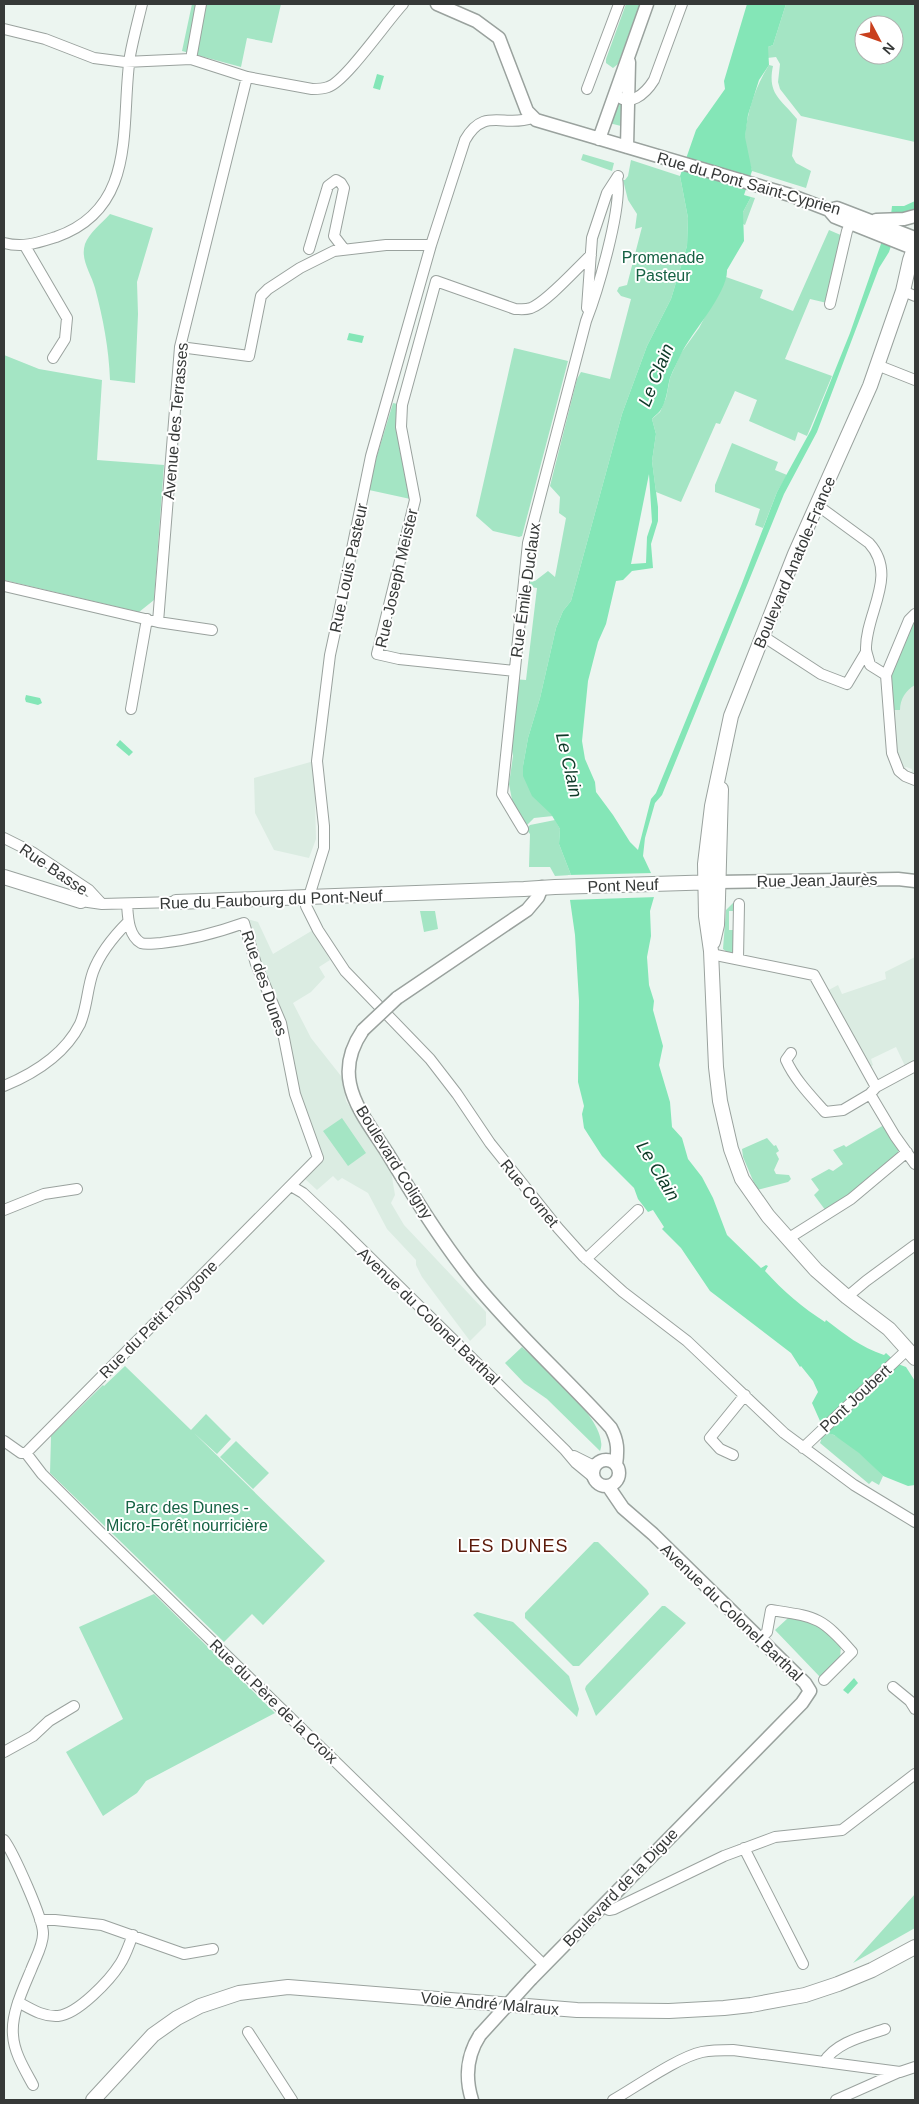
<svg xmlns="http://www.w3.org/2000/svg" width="919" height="2104" font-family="Arial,sans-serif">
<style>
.built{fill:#dbece2}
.green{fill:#a4e5c4;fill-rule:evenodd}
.water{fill:#84e6b7;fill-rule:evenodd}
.pier{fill:#ecf5f0}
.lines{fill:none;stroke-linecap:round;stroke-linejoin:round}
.minor-casing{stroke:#9aa29e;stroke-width:12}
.tertiary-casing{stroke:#9aa29e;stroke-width:15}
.secondary-casing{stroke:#9aa29e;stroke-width:16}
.minor{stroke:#fff;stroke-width:10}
.tertiary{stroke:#fff;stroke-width:12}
.secondary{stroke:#fff;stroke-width:14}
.tertiary-bridge-casing{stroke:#9aa29e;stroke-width:15;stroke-linecap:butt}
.tertiary-bridge{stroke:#fff;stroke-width:12}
.labels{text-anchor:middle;stroke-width:4;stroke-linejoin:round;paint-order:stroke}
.street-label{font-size:16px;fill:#363938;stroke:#fff}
.park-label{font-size:16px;fill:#156143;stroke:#fff}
.water-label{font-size:18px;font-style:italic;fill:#0e3a28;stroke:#fff}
.neighbourhood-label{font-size:18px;letter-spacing:1px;fill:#5c1a0a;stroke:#fff}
</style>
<rect width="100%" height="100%" fill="#ecf5f0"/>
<!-- built -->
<path class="built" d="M915 619V776L911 775 912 769 906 767 903 770 896 750 890 675Z
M314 761 316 839 309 858 274 850 255 813 254 778Z
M244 918 258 922 273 954 313 930 330 960 319 967 325 977 311 992 293 1003 311 1038 341 1076 346 1101 391 1171 395 1195 391 1203 404 1225 486 1312V1325L470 1341 422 1277 416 1265V1260L387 1229 368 1193 342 1178 338 1181 333 1176 317 1190 304 1178 324 1160 298 1096Z
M915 957V1061L905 1066 896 1047 871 1059 873 1065 869 1068 827 991 838 985 842 994 886 979 885 972Z"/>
<!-- green -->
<path class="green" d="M192 4H281L272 43 247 38 241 67 182 51Z
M626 4H640L618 64 613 68 606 63V59Z
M786 4H915V142L801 116 780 89 778 82 780 64 776 57 767 58 768 47 773 45ZM864 25H894V55H864Z
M769 65 773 66C767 94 781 99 797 119L792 156 796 163 811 171 806 188 752 171C749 160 744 147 745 136 747 112 756 85 769 65Z
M618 102 625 103 623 122 621 126 609 123Z
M583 154 614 163 612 171 581 160Z
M631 160 680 176 688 218 687 246 671 299 647 346 622 414 571 601 563 611 556 628 540 698 528 738 523 766 553 816 534 818 525 827 512 800 509 784 513 756 508 729 513 679 526 680 537 588 524 586 525 582 535 581 548 571 555 577 566 518 559 513 560 497 550 486 577 379 581 372 610 379 631 299 621 296 617 291 619 287 627 285 642 227 635 229 637 214 628 200 623 180H625L628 176Z
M751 197 755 198 745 225 743 224V212Z
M110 214 153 228 137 282 138 314 135 383 110 380C109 349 103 318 95 288 91 273 80 260 85 244 89 233 102 223 110 214Z
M829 230 843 236 827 303 810 299 785 359 832 376 807 436 798 432 795 441 749 421 757 400 735 391 720 424 716 423 681 502 656 492 652 461 656 434 652 419 660 412 666 398 670 378 681 353 699 328 726 277 763 290 760 298 793 311Z
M514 348 568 361 522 536 519 537 493 531 476 516Z
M4 355 39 369 102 380 97 460 164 465 154 600 139 612 4 580Z
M393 403 402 405 415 500 369 490 376 459Z
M732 443 778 462 775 470 787 475 777 492 763 528 755 525 760 509 715 492V485Z
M915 619V685C906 690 900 699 900 710H893L890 675 910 625Z
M555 820 560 829 559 844 571 875 555 876 550 867H529L530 834 526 829 530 825Z
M733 903H736V911H729V930H736L735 951 730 954 723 949 726 910Z
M420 911H435L438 929 424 932Z
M342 1118 366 1153 348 1166 323 1131Z
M884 1125 899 1149 898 1154 862 1185 826 1211 814 1195 819 1190 811 1179 829 1169 833 1171 843 1164 833 1150 844 1145 846 1147Z
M767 1138 774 1146 776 1145 779 1151 776 1153 779 1159 774 1170 776 1174 789 1175 791 1179 788 1182 757 1190 743 1157 742 1149Z
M522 1347C541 1365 612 1423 600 1451L547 1399 524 1383 505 1363Z
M125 1366 191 1430 206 1414 231 1439 217 1454 194 1433 325 1561 263 1625 252 1614 224 1642 50 1473 51 1436 103 1385 104 1386Z
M828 1433C849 1439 868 1461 883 1476L879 1485 872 1481 869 1484 820 1443 823 1435Z
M236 1441 269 1473 253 1489 220 1457Z
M594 1542H598L647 1590 649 1594 579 1666H573L525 1618V1613Z
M154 1594 275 1713 146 1781 137 1793 103 1816 66 1752 123 1719 79 1627Z
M662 1606H665L686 1623 596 1716 585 1689 586 1686Z
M477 1612 513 1622 569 1676 579 1709 577 1717 478 1620 473 1615Z
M793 1617 813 1620 841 1645 840 1659 821 1678 775 1630 788 1618Z
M915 1894V1928L853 1963Z"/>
<!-- water -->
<path class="water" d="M747 4H786L773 45 768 47 769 65 759 80 748 115 745 137 752 171 744 195 751 197 743 212 744 241 727 270C728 293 691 333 681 354 678 361 673 370 670 378 667 389 667 401 660 411 658 414 654 416 652 419L656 434 652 461 658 507V521L651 544 653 568 632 571 623 580 616 581 606 624 598 642 588 681 582 741 585 759 595 782 596 792 613 815 630 842 638 850 651 799 656 793 741 586 777 492 811 430 850 333 891 215 892 206H904L915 201V210L902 213 889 252 879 268 817 432 784 494 662 795 655 803 645 838 643 856 651 873 654 897 650 911 651 936 647 957 649 985 654 1001 653 1010 663 1046 659 1065 670 1102 672 1127 682 1138 688 1159 702 1177 713 1198 727 1235 761 1268 766 1265 768 1266 765 1271C783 1291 803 1308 825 1322L826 1320C846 1335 860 1347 884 1355L886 1353 898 1364 906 1367 915 1381V1485L908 1486 883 1476 859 1453 834 1435 827 1433 824 1435 821 1440 822 1428 818 1424 820 1421 812 1403 818 1392 813 1381 801 1366 800 1367 791 1353 710 1291 681 1248 662 1229 664 1227 653 1210 648 1212 638 1199 634 1188 602 1156 584 1128 582 1114 584 1106 578 1082 579 1001 575 935 570 900 571 875 559 844 560 829 551 814 532 796 523 776V766L528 738 540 698 556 628 563 611 571 601 622 414 647 346 671 299 687 246 688 218 680 176 696 130 725 89 724 81ZM649 474 652 522 647 537 646 563 631 564Z
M377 74 384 76 380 90 373 88Z
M349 333 364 336 362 343 347 340Z
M26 695 40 698 42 703 38 705 26 702 25 699Z
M120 740 133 752 129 756 116 745Z
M854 1678 858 1683 848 1694 843 1690Z"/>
<!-- pier -->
<path class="pier" d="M654 873 657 897 567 900 568 875Z"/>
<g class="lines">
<defs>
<path id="minor" d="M4 29 45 39 94 58 125 62 191 59 247 77 312 89C317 89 323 89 328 87 345 82 387 21 403 4
M191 59 201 4
M587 89 619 4
M615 93C628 110 646 93 654 80L682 4
M532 118C504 128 484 106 465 140L431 245 371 456 335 632 330 655 317 761 324 826V848L306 906 318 930 345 971 430 1059 457 1094 490 1143 558 1228 583 1256 623 1292 687 1341 784 1433 854 1485 915 1522
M4 243C23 248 37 243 56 237 139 208 120 124 130 56 133 39 138 21 142 4
M25 246 67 318 65 339 53 358
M309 249 328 186 336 180 341 183 344 188 334 236 344 249
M903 291 915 296
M830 304 847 231 853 217
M587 308 592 238 607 193 618 176
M180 347 249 356 261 296 268 289 300 268 334 251 386 245H431
M877 365 915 380
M817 505 869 543C899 576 865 613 866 650 867 655 869 660 870 665L886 675
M4 586 158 622 212 630
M915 614 909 620 886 675 892 753 899 771 905 776 915 780
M158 622 180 347 247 77
M761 635 821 674 847 684 866 652
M514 671 399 659 377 654 415 500 401 427 402 405 436 281 515 309C520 309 525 310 531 308 547 302 577 268 591 255
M131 709 147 619
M523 829 502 794 528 543 586 321C597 293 623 206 617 178
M4 838 32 852 89 890 102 904
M81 901 102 904 176 902
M711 954 814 975 876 1087
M738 959 739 904
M791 1053 786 1060C795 1080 811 1096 825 1112L843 1110 870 1094 876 1087 915 1066
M4 1086C33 1074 65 1054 80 1024 87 1008 87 989 93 972 100 953 114 936 128 922
M870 1094 895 1136 915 1164
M291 1186 303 1193 337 1225 565 1450 576 1463 593 1477
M4 1210 44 1194 77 1189
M789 1238 851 1199 907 1152
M586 1259 638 1210
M847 1297 866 1281 915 1245
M4 1441 21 1453H26
M803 1448 908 1349
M26 1453 318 1158 295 1094 281 1023 256 964 244 923C216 933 190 940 161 943 155 943 147 945 141 943 128 935 128 917 127 904
M26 1453 42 1474 99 1531 544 1965
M733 1455 720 1449 710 1438 745 1395
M574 1456 592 1465 596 1464
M760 1639 767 1632 771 1610C816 1617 821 1616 852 1652L824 1680
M893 1687 910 1701 915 1709
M4 1752 33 1736 49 1721 74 1706
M4 1840C13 1852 44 1920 43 1934 43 1946 35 1959 31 1970 23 1989 11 2014 13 2035 14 2053 25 2070 33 2085
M744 1848 803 1964
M602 1906 609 1910 614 1909 724 1856 775 1837 842 1830 915 1774
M40 1920H55L102 1925 184 1954 213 1949
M18 2002C31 2009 43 2017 58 2016 78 2014 110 1980 120 1964 126 1955 129 1944 133 1935
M248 2032 292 2100
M824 2062C836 2042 865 2036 885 2029
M613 2100C636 2087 678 2057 702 2052 712 2050 723 2050 733 2050L900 2072 915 2067
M836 2100 899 2072"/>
<path id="tertiary" d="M437 4 476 21 499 38 527 111 536 120 790 195 829 210 837 208 915 238
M599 139 647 4
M627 147 629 62
M829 210 835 217 915 249
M876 220 904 219 915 216
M718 882 898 879 915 881
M397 998 527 910 538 897 542 887
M363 1030C352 1046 346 1065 350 1084 355 1109 375 1133 388 1154 414 1197 441 1241 473 1281 515 1333 566 1378 611 1428 618 1441 618 1450 616 1465
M593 1473a13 13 0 1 1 26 0a13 13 0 1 1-26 0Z
M531 1979 802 1703 810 1691 805 1683 653 1534 623 1508 608 1486
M472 2100C465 2078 467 2055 480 2035"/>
<path id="secondary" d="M915 246 910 260 903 291 870 386 795 554 731 716 712 806 705 864 706 916 711 951 716 1067 720 1101 731 1149 742 1179 768 1216 816 1270 847 1297 889 1329 915 1358
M4 877 81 901
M176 902 524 889 555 887 718 882
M713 942 717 925 718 899 721 789
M93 2100 153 2035 177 2018 200 2006 239 1993 288 1987 577 2010 669 2011 724 2008 751 2005 805 1995 838 1984 872 1970 915 1947"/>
</defs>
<!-- minor casing -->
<use href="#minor" class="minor-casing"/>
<!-- tertiary casing -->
<use href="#tertiary" class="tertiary-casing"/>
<!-- secondary casing -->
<use href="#secondary" class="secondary-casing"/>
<!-- minor -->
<use href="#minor" class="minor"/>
<!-- tertiary -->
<use href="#tertiary" class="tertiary"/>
<!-- secondary -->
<use href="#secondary" class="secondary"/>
<defs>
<path id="tertiary-bridge" d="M363 1030 397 998
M480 2035 531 1979"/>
</defs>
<!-- tertiary-bridge casing -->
<use href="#tertiary-bridge" class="tertiary-bridge-casing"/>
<!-- tertiary-bridge -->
<use href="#tertiary-bridge" class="tertiary-bridge"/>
</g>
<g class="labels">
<!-- street labels -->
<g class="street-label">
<text transform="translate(749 183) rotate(16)" y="6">Rue du Pont Saint-Cyprien</text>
<text transform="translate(175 421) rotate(-85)" y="6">Avenue des Terrasses</text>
<text transform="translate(794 562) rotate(-67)" y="6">Boulevard Anatole-France</text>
<text transform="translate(348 568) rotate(-78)" y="6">Rue Louis Pasteur</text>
<text transform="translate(396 578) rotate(-77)" y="6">Rue Joseph Meister</text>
<text transform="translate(525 590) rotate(-82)" y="6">Rue Émile Duclaux</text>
<text transform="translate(54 869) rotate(34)" y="6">Rue Basse</text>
<text transform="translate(817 880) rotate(-1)" y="6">Rue Jean Jaurès</text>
<text transform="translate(623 885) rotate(-2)" y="6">Pont Neuf</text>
<text transform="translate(271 899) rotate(-2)" y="6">Rue du Faubourg du Pont-Neuf</text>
<text transform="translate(265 983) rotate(71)" y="6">Rue des Dunes</text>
<text transform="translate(395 1162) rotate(58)" y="6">Boulevard Coligny</text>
<text transform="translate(530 1193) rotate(51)" y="6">Rue Cornet</text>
<text transform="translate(429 1316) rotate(44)" y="6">Avenue du Colonel Barthal</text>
<text transform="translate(158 1319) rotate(-45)" y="6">Rue du Petit Polygone</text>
<text transform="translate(855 1398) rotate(-43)" y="6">Pont Joubert</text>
<text transform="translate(732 1612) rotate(44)" y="6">Avenue du Colonel Barthal</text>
<text transform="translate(274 1701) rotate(44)" y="6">Rue du Père de la Croix</text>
<text transform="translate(620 1887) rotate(-46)" y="6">Boulevard de la Digue</text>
<text transform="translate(490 2003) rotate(5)" y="6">Voie André Malraux</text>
</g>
<!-- park labels -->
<g class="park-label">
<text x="663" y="263">Promenade<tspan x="663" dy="18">Pasteur</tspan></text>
<text x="187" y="1513">Parc des Dunes -<tspan x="187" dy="18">Micro-Forêt nourricière</tspan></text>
</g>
<!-- water labels -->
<g class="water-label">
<text transform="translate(656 375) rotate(-68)" y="6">Le Clain</text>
<text transform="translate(569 765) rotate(77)" y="6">Le Clain</text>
<text transform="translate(658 1171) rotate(59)" y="6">Le Clain</text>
</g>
<!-- neighbourhood labels -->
<g class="neighbourhood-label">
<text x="513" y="1552">LES DUNES</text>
</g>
</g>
<!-- border -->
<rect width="919" height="2104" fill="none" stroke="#363938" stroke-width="10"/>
<!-- north arrow -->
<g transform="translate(879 40) rotate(131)"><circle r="24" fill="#ffffff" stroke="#afb0af"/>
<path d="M0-4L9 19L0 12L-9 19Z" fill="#c9401e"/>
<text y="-8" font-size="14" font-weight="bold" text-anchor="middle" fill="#363938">N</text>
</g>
</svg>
